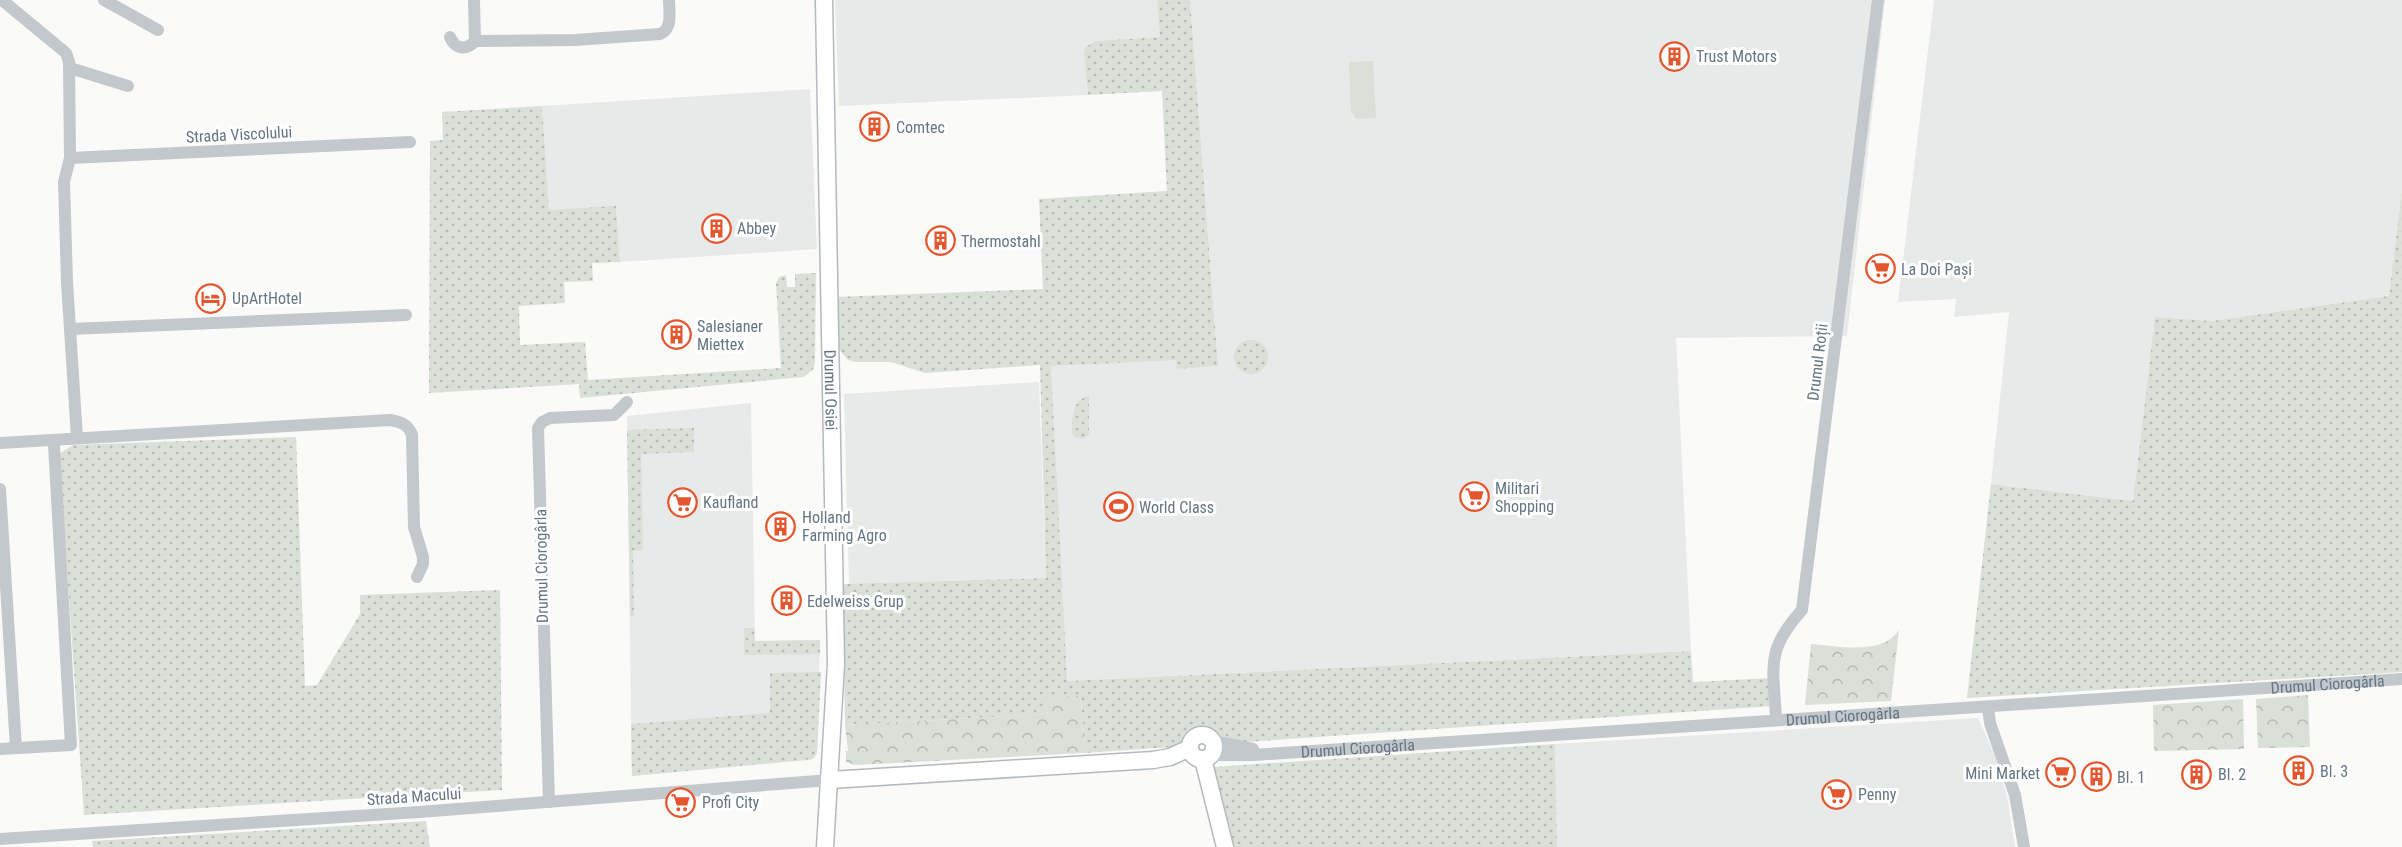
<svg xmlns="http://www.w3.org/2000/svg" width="2402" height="847" font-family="'Roboto Condensed',sans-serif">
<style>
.built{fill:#e8e9e9}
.grass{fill:url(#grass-dots)}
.park{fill:url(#park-crowns)}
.garden{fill:#dadfd7}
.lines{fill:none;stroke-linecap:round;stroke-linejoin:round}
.secondary-casing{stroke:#b3babf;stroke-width:19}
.street{stroke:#c3c8cc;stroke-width:12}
.secondary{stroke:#fff;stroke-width:16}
.labels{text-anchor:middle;stroke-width:6;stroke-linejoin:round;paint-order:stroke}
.poi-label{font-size:16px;fill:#657683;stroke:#fff;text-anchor:start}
.street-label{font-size:16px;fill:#657683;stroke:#fff}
</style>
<defs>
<pattern id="grass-dots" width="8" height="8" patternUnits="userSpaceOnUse" patternTransform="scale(1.5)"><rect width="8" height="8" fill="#dadfd7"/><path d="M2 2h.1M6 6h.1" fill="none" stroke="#b4b9b4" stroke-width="1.8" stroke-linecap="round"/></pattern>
<pattern id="park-crowns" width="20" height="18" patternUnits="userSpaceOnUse" patternTransform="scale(1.5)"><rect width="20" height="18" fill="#dadfd7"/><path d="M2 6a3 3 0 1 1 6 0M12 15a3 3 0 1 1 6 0" fill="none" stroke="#b4b9b4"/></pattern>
</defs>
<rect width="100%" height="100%" fill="#fafaf8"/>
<!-- built -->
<path class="built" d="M835 0H1157L1160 37 1095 41 1090 44 1084 53 1088 95 839 106Z
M1190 0H1885L1847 336 1676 338 1691 651 1066 681 1051 366 1177 359V369L1218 366Z
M1934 0H2402V190L2389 296 2212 321 2155 317 2133 501 1991 484 2009 312 1954 317 1956 299 1898 302Z
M810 89 817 249 620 262 616 207 549 211 542 106Z
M1039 382 1046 578 849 584 844 394Z
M751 403 755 641 820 640 817 753 810 760 632 776 627 416Z
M1978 718 1997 760 2008 801 2015 847H1557L1555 744Z"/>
<!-- grass -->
<path class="grass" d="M1157 0H1190L1218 366 1177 369 1176 360 1051 366 1067 681 1691 651 1693 682 1772 678 1773 706 1084 753 1081 697 1046 714 845 725 843 584 1046 578 1040 365 925 373 891 362H856L848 360 838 348 835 297 1043 289 1039 199 1167 191 1162 91 1088 95 1084 53 1086 47 1095 41 1160 37Z
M542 106 549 210 616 206 620 262 592 263 593 281 564 282 565 303 519 306 520 345 585 342 588 380 781 368 776 283 779 277 786 275 787 287H795V274L816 273 815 362 813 370 803 377 580 398 579 384 429 393 430 141 443 140 442 112Z
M2402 190V672L1967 698 1991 484 2133 501 2155 317 2212 321 2389 296Z
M1234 357a17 17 0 1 1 34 0a17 17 0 1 1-34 0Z
M1089 396V435L1084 438H1076L1072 433C1072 419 1072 399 1089 396Z
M694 428V452L641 454 643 550 633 551 634 616H630L627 430Z
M296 437 305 686 317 685 360 614V595L500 590 502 790 84 815 59 454 73 445Z
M744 628H754L755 641 820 640V654L744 655Z
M821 672 817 753 813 759 632 776 631 724 770 713V673Z
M1555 744 1557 847H1233L1213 767Z
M426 821 430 847H93L92 841Z"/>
<!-- park -->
<path class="park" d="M1899 630 1891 701 1805 705 1811 644C1837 646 1882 656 1899 630Z
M2308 695 2310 747 2258 748 2256 699Z
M1081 696 1084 753 855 765 846 762V751H848L845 725 1045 714V698Z
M2243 699 2244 749 2154 751 2153 705Z"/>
<!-- garden -->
<path class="garden" d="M1373 61 1376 118 1356 119 1351 111 1349 62Z"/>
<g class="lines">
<defs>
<g id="secondary">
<path id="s2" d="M824 0 836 664 825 847"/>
<circle cx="1202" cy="747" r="12"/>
<path d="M1203 759 1225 847"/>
<path d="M830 780 1153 760 1170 757 1190 748"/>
</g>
</defs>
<!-- secondary casing -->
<use href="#secondary" class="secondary-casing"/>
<!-- street -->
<g class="street">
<path d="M2 0 66 53 69 62 70 158 64 182 67 282 77 438"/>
<path d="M104 0 158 30"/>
<path d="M450 37C455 49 466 51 475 41L474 0"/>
<path d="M475 41 575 40 660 34C673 29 669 12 669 0"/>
<path d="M70 68 128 86"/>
<path d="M70 158 410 142"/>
<path d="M70 329 406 315"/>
<path d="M0 443 390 420C401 422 408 424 412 435L414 527 423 557V564L417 577"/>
<path d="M0 489 16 748"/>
<path d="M1988 707 1990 723 2015 795 2024 847"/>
<path d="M1776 720C1774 668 1764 652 1802 610L1878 0"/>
<path d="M1213 741 1253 749"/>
<path d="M0 749 71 745 54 445"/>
<path id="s1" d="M1211 755H1253L2402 679"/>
<path d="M549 802 538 428 542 422 550 418 614 415 627 402"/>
<path d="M0 839 419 812 830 780"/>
</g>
<!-- secondary -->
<use href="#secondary" class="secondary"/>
</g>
<!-- icons -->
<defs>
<symbol id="building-ring" viewBox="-11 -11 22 22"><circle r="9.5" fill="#fff" stroke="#e4572e" stroke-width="1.5"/><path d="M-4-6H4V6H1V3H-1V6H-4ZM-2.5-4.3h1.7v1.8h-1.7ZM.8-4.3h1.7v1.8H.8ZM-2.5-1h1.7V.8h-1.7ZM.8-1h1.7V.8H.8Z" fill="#e4572e"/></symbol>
<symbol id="supermarket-ring" viewBox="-11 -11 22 22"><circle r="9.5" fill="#fff" stroke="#e4572e" stroke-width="1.5"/><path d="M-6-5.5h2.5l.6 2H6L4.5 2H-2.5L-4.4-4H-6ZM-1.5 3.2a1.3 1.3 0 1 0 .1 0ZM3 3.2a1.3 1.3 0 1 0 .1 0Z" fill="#e4572e"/></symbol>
<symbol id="hotel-ring" viewBox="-11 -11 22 22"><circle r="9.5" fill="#fff" stroke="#e4572e" stroke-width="1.5"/><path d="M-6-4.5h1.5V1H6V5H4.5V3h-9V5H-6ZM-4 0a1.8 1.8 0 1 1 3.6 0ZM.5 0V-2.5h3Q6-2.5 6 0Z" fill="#e4572e"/></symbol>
<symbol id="stadium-ring" viewBox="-11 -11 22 22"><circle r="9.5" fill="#fff" stroke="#e4572e" stroke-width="1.5"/><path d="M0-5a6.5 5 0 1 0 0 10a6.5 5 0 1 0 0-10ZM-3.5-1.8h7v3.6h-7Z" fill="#e4572e"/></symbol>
</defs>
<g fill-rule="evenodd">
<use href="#building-ring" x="1658" y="40" width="33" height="33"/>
<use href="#building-ring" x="858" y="110" width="33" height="33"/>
<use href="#building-ring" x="700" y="212" width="33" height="33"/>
<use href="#building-ring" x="924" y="224" width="33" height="33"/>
<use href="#supermarket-ring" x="1864" y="252" width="33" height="33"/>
<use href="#hotel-ring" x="194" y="282" width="33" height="33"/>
<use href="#building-ring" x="660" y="318" width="33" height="33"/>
<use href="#supermarket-ring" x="1458" y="480" width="33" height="33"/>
<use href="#supermarket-ring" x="666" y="486" width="33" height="33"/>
<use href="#stadium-ring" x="1102" y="490" width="33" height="33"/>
<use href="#building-ring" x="764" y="510" width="33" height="33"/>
<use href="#building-ring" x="770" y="584" width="33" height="33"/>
<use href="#building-ring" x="2282" y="754" width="33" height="33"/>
<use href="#supermarket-ring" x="2044" y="756" width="33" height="33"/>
<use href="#building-ring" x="2180" y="758" width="33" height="33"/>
<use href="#building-ring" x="2080" y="760" width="33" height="33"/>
<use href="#supermarket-ring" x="1820" y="778" width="33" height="33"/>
<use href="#supermarket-ring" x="664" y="786" width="33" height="33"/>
</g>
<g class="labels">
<!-- poi labels -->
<g class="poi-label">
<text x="1696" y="62">Trust Motors</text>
<text x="896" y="133">Comtec</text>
<text x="737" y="234">Abbey</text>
<text x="961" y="247">Thermostahl</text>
<text x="1901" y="275">La Doi Pași</text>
<text x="232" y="304">UpArtHotel</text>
<text x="697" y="332">Salesianer<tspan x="697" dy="18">Miettex</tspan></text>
<text x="1495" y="494">Militari<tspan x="1495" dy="18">Shopping</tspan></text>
<text x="703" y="508">Kaufland</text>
<text x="1139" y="513">World Class</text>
<text x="802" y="523">Holland<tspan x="802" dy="18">Farming Agro</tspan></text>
<text x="807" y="607">Edelweiss Grup</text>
<text x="2320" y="777">Bl. 3</text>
<text x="2040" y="779" text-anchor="end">Mini Market</text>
<text x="2218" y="780">Bl. 2</text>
<text x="2117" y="783">Bl. 1</text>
<text x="1858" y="800">Penny</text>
<text x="702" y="808">Profi City</text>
</g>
<!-- street labels -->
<g class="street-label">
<text transform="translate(239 134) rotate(-3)" y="6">Strada Viscolului</text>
<text transform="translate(1817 362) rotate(-83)" y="6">Drumul Roții</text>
<text dy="6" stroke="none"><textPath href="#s2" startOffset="390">Drumul Osiei</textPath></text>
<text transform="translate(541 566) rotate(-91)" y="6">Drumul Ciorogârla</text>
<text dy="6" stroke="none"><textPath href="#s1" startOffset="1119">Drumul Ciorogârla</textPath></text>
<text dy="6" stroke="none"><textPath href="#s1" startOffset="633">Drumul Ciorogârla</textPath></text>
<text dy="6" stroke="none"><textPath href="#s1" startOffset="147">Drumul Ciorogârla</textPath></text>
<text transform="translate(414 796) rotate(-4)" y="6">Strada Macului</text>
</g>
</g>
</svg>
